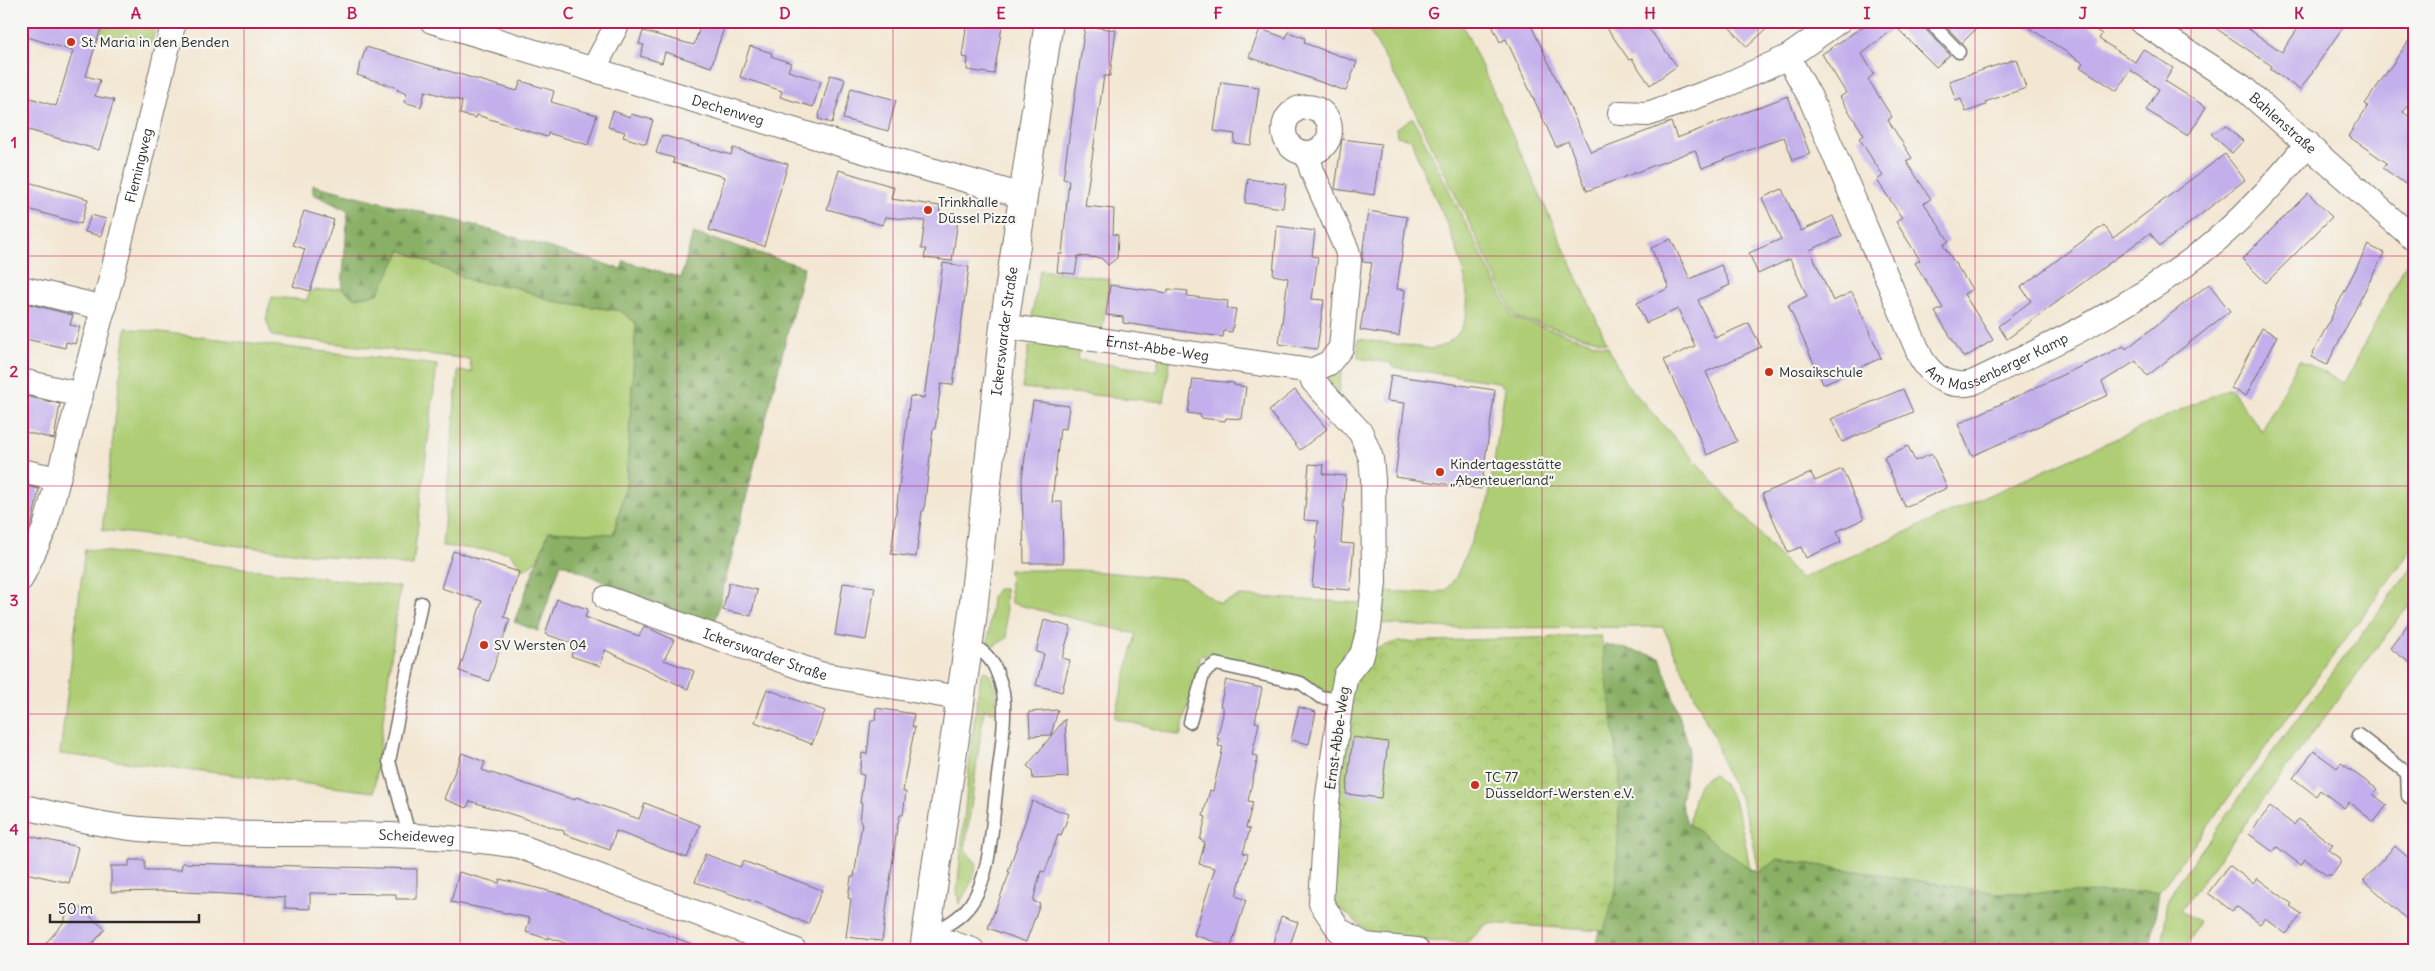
<svg xmlns="http://www.w3.org/2000/svg" width="2435" height="971" font-family="Delius,sans-serif">
<style>
.grass{fill:#aecd74;stroke:#6c7c50}
.forest{fill:url(#forest-firs);stroke:#5a6e48}
.park{fill:url(#park-crowns);stroke:#6c7c50}
.building{fill:#c2afeb}
.lines{fill:none;stroke-linecap:round;stroke-linejoin:round}
.lane-casing{stroke:#716d66;stroke-width:15}
.street-casing{stroke:#716d66;stroke-width:26}
.secondary-casing{stroke:#716d66;stroke-width:30}
.lane{stroke:#fff;stroke-width:12}
.street{stroke:#fff;stroke-width:24}
.secondary{stroke:#fff;stroke-width:28}
.grid{fill:none;stroke:#c2185b;stroke-width:1;stroke-opacity:0.55}
.poi-dot{fill:#c8321e;stroke:#f6f6f2;stroke-width:2}
.labels{text-anchor:middle;stroke-width:4.5;stroke-linejoin:round;paint-order:stroke}
.poi-label{font-size:14px;fill:#2b2b2b;stroke:#f6f6f2;text-anchor:start}
.street-label{font-size:14px;fill:#2b2b2b;stroke:#f6f6f2}
.neatline{fill:none;stroke:#c2185b;stroke-width:2}
.grid-label{font-size:16px;text-anchor:middle;font-weight:bold;fill:#c2185b}
</style>
<defs>
<pattern id="forest-firs" width="22" height="20" patternUnits="userSpaceOnUse" patternTransform="scale(1.25)"><rect width="22" height="20" fill="#8ab066"/><path d="M5 1l3.5 6h-7zM16 11l3.5 6h-7z" fill="#718f54"/></pattern>
<pattern id="park-crowns" width="20" height="18" patternUnits="userSpaceOnUse" patternTransform="scale(1.25)"><rect width="20" height="18" fill="#aecd74"/><path d="M2 6a3 3 0 1 1 6 0M12 15a3 3 0 1 1 6 0" fill="none" stroke="#96b065"/></pattern>
</defs>
<rect width="100%" height="100%" fill="#f6f6f2"/>
<filter id="ink" filterUnits="userSpaceOnUse"><feTurbulence type="fractalNoise" baseFrequency=".02" numOctaves="2"/><feDisplacementMap in="SourceGraphic" scale="10" xChannelSelector="R" yChannelSelector="G"/><feConvolveMatrix kernelMatrix="1 2 1 2 8 2 1 2 1" color-interpolation-filters="sRGB"/></filter>
<filter id="wash" filterUnits="userSpaceOnUse"><feTurbulence type="fractalNoise" baseFrequency=".0096" numOctaves="4" result="noise"/><feDisplacementMap in="SourceGraphic" scale="20" xChannelSelector="R" yChannelSelector="G"/><feGaussianBlur stdDeviation="1.12" result="paint"/><feColorMatrix in="noise" values="0 0 0 0 0 0 0 0 0 0 0 0 0 0 0 0 0 1.4 0 .05"/><feComposite in="paint" operator="in"/></filter>
<g filter="url(#wash)">
<rect width="100%" height="100%" fill="#f3e7d3"/>
<!-- grass -->
<path class="grass" d="M1364 21H1461L1607 343 1515 317 1417 116Z
M1413 118 1513 318 1608 347 1625 382 1800 579 2230 388 2262 431 2299 360 2344 383 2407 262 2414 268V546L2159 892 1997 893 1778 859 1759 873 1753 840 1740 797 1725 771 1716 742 1663 627 1454 628 1384 624 1378 620 1379 591 1433 593 1446 590 1456 577 1488 502 1505 388 1498 382 1392 367 1391 363 1358 358V339L1433 349C1505 330 1444 218 1426 178 1420 165 1416 152 1411 139L1397 136 1396 128Z
M401 250 474 282 515 287 552 301 621 311 636 323 626 487 613 534 549 531 538 559 524 570 509 552 442 546 458 371 472 372 469 359 272 336 266 319 272 297 307 300 310 291 342 288 354 298 378 293Z
M1040 270 1110 279 1102 332 1035 321 1032 315Z
M126 328 437 365 413 566 102 530Z
M1054 341 1079 344 1078 360 1157 371 1159 355H1171L1164 402 1022 388 1029 347C1038 344 1046 345 1054 341Z
M1341 365 1342 367 1339 393 1323 376Z
M85 549 400 587 374 792 60 754Z
M2414 565V598L2180 911 2199 921 2185 950H2162L2167 905 2174 888 2265 762Z
M1009 570H1079L1184 579 1220 604 1239 596 1360 603 1358 638 1343 652 1335 695 1319 692 1296 679 1201 655 1180 736 1115 718 1136 634 1011 603Z
M997 589H1005L1007 638 992 647 988 644 992 597Z
M984 671 988 672 995 687 997 709 993 712 984 710 965 850 977 864 972 881 959 904 957 891C965 818 969 746 981 674Z
M1713 775C1740 793 1744 839 1750 869L1689 825C1693 807 1693 780 1713 775Z"/>
<!-- forest -->
<path class="forest" d="M313 185 470 224 621 269 624 261 681 278 693 233 804 267 713 630 561 563 538 631 514 622 549 531 614 534 626 487 636 323 621 311 552 301 515 287 474 282 401 250 378 294 354 298 342 288 348 211 313 194Z
M1605 644 1660 657 1689 746 1681 804 1687 823 1750 869 1759 872 1778 859 1997 893 2159 892 2150 950H1595L1600 925 1598 663Z"/>
<!-- park -->
<path class="park" d="M104 21H157L151 47 100 35Z
M1601 636 1620 778 1616 890 1604 931 1488 923 1467 943 1377 938 1323 895 1349 676 1365 653 1395 642Z"/>
<g id="blocks">
<!-- building -->
<path class="building" d="M21 21H103L86 76 100 80 95 96 114 100 99 150 21 128V95L56 106 73 51 21 35Z
M702 21 724 28 711 67 665 52 662 63 640 56 644 45 639 44 643 31 694 45Z
M967 21H1003L994 74 967 70 968 58 962 57Z
M1490 21H1529L1591 152 1671 122 1677 138 1788 96 1810 154 1793 160 1784 137 1702 168 1695 150 1587 191 1568 141 1556 147 1506 39 1500 42Z
M1602 21H1643L1677 66 1650 85 1632 59 1629 60Z
M1724 21H1775L1747 47Z
M1871 21H1921L1923 27 1950 55 1936 67 1896 27 1862 54 1874 74 1868 79 1892 117 1888 120 1912 158 1906 161 1931 199 1924 203 1949 241 1943 245 1972 289 1964 294 1993 340 1964 358 1935 312 1943 308 1915 263 1920 260 1896 222 1902 218 1877 180 1883 176 1859 138 1864 135 1840 97 1846 93 1822 54Z
M1941 21H1984L1962 43Z
M2019 21H2082L2102 34 2099 39 2135 62 2143 49 2173 68 2165 81 2206 107 2188 136 2146 110 2159 89 2130 70 2117 91 2080 67 2083 63Z
M2205 21H2237L2282 52 2303 21H2347L2300 90 2270 69 2272 66Z
M1085 26 1116 30 1110 76H1104L1085 206 1114 209 1113 234 1118 235 1117 258 1108 265 1101 258 1078 256 1075 274 1057 272 1059 254H1062L1069 180 1063 179Z
M1260 29 1286 38 1288 32 1305 38 1304 43 1357 62 1346 91 1249 57Z
M2414 33V96L2403 112 2414 120V190L2383 168 2387 163 2348 136 2368 106 2365 104Z
M750 46 772 53 771 56 791 63 788 71 821 81 813 107 780 97 782 91 740 77Z
M366 47 517 91 521 81 554 91 551 102 597 115 588 145 548 133 547 137 477 115 476 118 460 114 462 101 425 91 421 107 404 102 407 93 397 90 398 88 357 75Z
M2016 59 2026 88 1985 102 1986 105 1966 112 1961 99 1956 101 1949 81Z
M830 75 845 79 832 123 818 119Z
M1221 82 1259 87 1251 145 1234 143 1235 134 1214 131Z
M851 88 896 100 888 131 843 119Z
M613 111 630 117 631 114 653 120 646 144 623 137 625 132 608 127Z
M2226 126 2243 141 2232 153 2211 134Z
M662 135 731 155 733 148 788 164 764 246 709 230 725 177 673 163 674 158 656 153Z
M1342 139 1381 144 1374 195 1335 189Z
M2225 154 2245 180 2160 246 2150 233 2007 339 1998 326 2031 301 2021 287 2104 225 2113 238Z
M839 170 894 187 891 199 940 206 939 218 958 220 952 261 924 258 926 249H921L925 221 885 217 882 225 827 209Z
M1248 179 1286 184 1283 208 1245 203Z
M21 180 88 199 81 224 21 207Z
M1782 189 1801 231 1833 216 1842 236 1810 250 1833 301 1852 292 1881 358 1823 384 1788 305 1807 296 1790 259 1758 274 1749 253 1781 239 1762 198Z
M2308 193 2332 217 2266 283 2242 259Z
M304 211 334 220 310 291 293 286 305 249 293 245Z
M1368 211 1407 217 1397 289 1405 290 1399 336 1360 330 1372 263 1363 262 1362 256Z
M91 215 106 219 101 236 85 232Z
M1277 226 1315 231 1312 256 1318 257 1312 299 1324 300 1317 349 1279 344 1288 278 1273 275Z
M1671 239 1690 279 1721 265 1730 285 1698 300 1715 338 1749 323 1761 347 1706 372 1737 441 1707 455 1664 360 1695 346 1678 309 1646 323 1637 303 1669 288 1651 248Z
M2368 245 2384 253 2327 365 2311 357Z
M943 263 969 267 953 385 941 384 935 429H933L924 511H922L916 557 891 554 910 396 924 398Z
M2209 284 2230 311 2147 376 2136 361 2102 382 2108 395 1972 456 1958 424 2124 346 2126 349Z
M1110 285 1168 293V289L1188 291 1187 296 1228 301 1227 308 1236 309 1232 332 1224 331 1223 337 1123 323V317L1106 315Z
M21 302 73 315 70 325 80 327 75 344 66 342 65 348 21 338Z
M2262 328 2277 336 2246 396 2231 388Z
M1391 375 1495 390 1481 489 1395 477 1405 403 1387 401Z
M1193 379 1234 383V385L1246 387 1242 419 1226 418 1225 421 1201 418V415L1188 413Z
M1903 389 1913 412 1842 442 1831 419Z
M1295 390 1327 429 1300 450 1269 411Z
M21 395 60 404 54 439 21 431Z
M1033 401 1069 406 1066 429 1060 428 1052 502H1062L1063 563H1024L1022 478Z
M1908 446 1915 461 1932 454 1947 488 1905 507 1884 457Z
M1309 464 1324 465 1323 474 1346 476 1341 543 1354 544 1350 590 1312 587 1318 521 1304 520Z
M1842 469 1864 519 1837 531 1841 542 1806 558 1801 547 1788 552 1762 494 1811 473 1815 481Z
M21 485 39 489 32 523 25 538H21Z
M453 551 519 572 504 617 510 619 489 681 459 671 482 601 441 588Z
M729 583 757 590 751 616 723 610Z
M843 583 875 587 866 640 835 635Z
M557 599 588 609 585 617 639 636 644 626 674 640 664 660 694 671 688 689 605 650 600 666 571 656 575 644 545 634Z
M2414 616V666L2390 648Z
M1044 620 1071 627 1062 658 1070 660 1062 692 1036 685 1044 654 1036 652Z
M1226 680 1262 688 1255 722 1259 723 1252 755 1258 756 1248 801 1253 802 1246 828 1250 829 1243 853 1248 854 1236 896 1246 900 1231 947 1194 935 1215 868 1199 864 1205 842 1200 840 1206 817 1203 816 1210 790 1213 791 1223 747 1218 746 1220 739H1217L1223 714V707L1220 706Z
M767 689 825 711 812 744 755 722Z
M1299 707 1316 712 1309 744 1291 740Z
M876 708 914 714 912 727H915L905 776 903 792H906L903 815H900L897 828 882 941 846 937 851 899 848 898 851 877H854L862 823 860 822 862 803H860L864 775 859 774 861 764 862 753 867 754 871 720H875Z
M1058 710 1051 735 1030 736 1029 712Z
M1065 719 1068 777 1033 779 1032 770 1027 766Z
M1353 737 1388 742 1381 798 1346 794Z
M2314 751 2337 768 2341 763 2377 789 2373 794 2387 805 2374 822 2349 802 2344 808 2320 790 2316 796 2293 778Z
M462 753 485 762 482 770 575 800 576 797 639 819 645 803 700 825 687 858 616 831 610 850 564 834V831L470 801 467 808 444 799Z
M1032 801 1069 814 1061 836 1058 835 1045 872 1041 871 1033 901 1040 904 1026 942 988 928 1010 872H1008Z
M2270 807 2294 825 2298 819 2333 845 2329 850 2340 858V864L2332 875H2326L2305 859 2301 865 2277 847 2273 852 2249 834Z
M21 834 78 847 69 883 21 872Z
M2395 846 2414 863V926L2364 880Z
M705 854 740 867 743 861 822 890 808 924 763 905 695 882Z
M129 860H145V870H181L182 863 417 869V899H396V894L310 893V909L285 908V897L165 891 111 892V866H129Z
M2229 865 2253 883 2257 878 2292 904 2290 906 2302 914 2286 934 2265 918 2260 924 2236 906 2232 911 2208 893Z
M459 872 499 883 500 879 561 894 702 948 701 950H584L548 937V939L526 932 530 918 451 902Z
M78 906 105 929 87 950H40L65 921V917Z
M1281 916 1298 922 1292 939 1289 950H1271Z"/>
</g>
</g>
<g filter="url(#ink)">
<use href="#blocks" fill-opacity="0" stroke="#716d66" stroke-width="1"/>
<g class="lines">
<defs>
<path id="lane" d="M1929 21 1959 52
M1190 722 1204 672 1216 664 1301 683 1320 697 1341 700
M2358 735 2407 773 2408 796 2414 801
M406 834 407 827 389 761 421 603
M927 935C943 927 959 920 970 905 992 875 992 820 997 784 1000 758 1005 731 1004 704 1004 695 1001 683 998 675 993 660 982 649 968 643"/>
<g id="street">
<path id="s1" d="M432 21 853 148 1023 196"/>
<path id="s2" d="M2140 21 2241 86 2414 239"/>
<path id="s3" d="M1788 57 1810 97 1921 358C1933 378 1950 388 1972 383 2054 344 2137 305 2208 247 2245 217 2278 180 2308 143"/>
<path d="M593 70 619 21"/>
<circle cx="1307" cy="130" r="23"/>
<path d="M1620 113 1648 114 1722 87 1788 57 1839 21"/>
<path d="M1307 153 1312 171 1347 250 1349 261 1341 348 1329 363 1311 371 1313 381 1361 433 1371 458 1373 479 1374 583 1369 628 1362 655 1346 675 1341 700 1327 803 1321 903 1339 930 1365 945 1417 950"/>
<path d="M21 288 104 308"/>
<path id="s4" d="M1004 326 1311 371"/>
<path d="M21 381 81 395"/>
<path d="M21 471 58 479"/>
<path id="s5" d="M21 579 45 528 113 271 174 21"/>
<path id="s6" d="M606 598 820 674 959 698"/>
<path id="s7" d="M21 806C60 816 100 825 140 829 266 840 393 826 519 846L794 950"/>
<path d="M927 935 972 950"/>
</g>
<g id="secondary">
<path id="s8" d="M924 950 972 620 1004 326 1049 21"/>
</g>
</defs>
<!-- lane casing -->
<use href="#lane" class="lane-casing"/>
<!-- street casing -->
<use href="#street" class="street-casing"/>
<!-- secondary casing -->
<use href="#secondary" class="secondary-casing"/>
<!-- lane -->
<use href="#lane" class="lane"/>
<!-- street -->
<use href="#street" class="street"/>
<!-- secondary -->
<use href="#secondary" class="secondary"/>
</g>
</g>
<!-- grid -->
<path class="grid" d="M244 21V950M460 21V950M677 21V950M893 21V950M1109 21V950M1326 21V950M1542 21V950M1758 21V950M1975 21V950M2191 21V950M21 256H2414M21 486H2414M21 714H2414"/>
<!-- markers -->
<g class="poi-dot">
<circle cx="71" cy="42" r="5"/>
<circle cx="928" cy="210" r="5"/>
<circle cx="1769" cy="372" r="5"/>
<circle cx="1440" cy="472" r="5"/>
<circle cx="484" cy="645" r="5"/>
<circle cx="1475" cy="785" r="5"/>
</g>
<g class="labels">
<!-- poi labels -->
<g class="poi-label">
<text x="81" y="47">St. Maria in den Benden</text>
<text x="938" y="207">Trinkhalle<tspan x="938" dy="16">Düssel Pizza</tspan></text>
<text x="1779" y="377">Mosaikschule</text>
<text x="1450" y="469">Kindertagesstätte<tspan x="1450" dy="16">„Abenteuerland“</tspan></text>
<text x="494" y="650">SV Wersten 04</text>
<text x="1485" y="782">TC 77<tspan x="1485" dy="16">Düsseldorf-Wersten e.V.</tspan></text>
</g>
<!-- street labels -->
<g class="street-label">
<text dy="5" stroke="none"><textPath href="#s1" startOffset="309">Dechenweg</textPath></text>
<text dy="5" stroke="none"><textPath href="#s2" startOffset="176">Bahlenstraße</textPath></text>
<text dy="5" stroke="none"><textPath href="#s5" startOffset="431">Flemingweg</textPath></text>
<text dy="5" stroke="none"><textPath href="#s8" startOffset="624">Ickerswarder Straße</textPath></text>
<text dy="5" stroke="none"><textPath href="#s4" startOffset="155">Ernst-Abbe-Weg</textPath></text>
<text dy="5" stroke="none"><textPath href="#s3" startOffset="419">Am Massenberger Kamp</textPath></text>
<text dy="5" stroke="none"><textPath href="#s6" startOffset="169">Ickerswarder Straße</textPath></text>
<text transform="translate(1337 738) rotate(-82)" y="5">Ernst-Abbe-Weg</text>
<text dy="5" stroke="none"><textPath href="#s7" startOffset="398">Scheideweg</textPath></text>
</g>
</g>
<!-- margin -->
<rect width="2435" height="971" fill="none" stroke="#f6f6f2" stroke-width="55"/>
<!-- scale -->
<path d="M50 914v8h149v-8" fill="none" stroke="#2b2b2b" stroke-width="2.5"/>
<text x="58" y="914" font-size="15" fill="#2b2b2b" stroke="#f6f6f2" stroke-width="4" paint-order="stroke">50 m</text>
<rect x="28" y="28" width="2380" height="916" class="neatline"/>
<g class="grid-label">
<text x="136" y="19">A</text>
<text x="352" y="19">B</text>
<text x="568" y="19">C</text>
<text x="785" y="19">D</text>
<text x="1001" y="19">E</text>
<text x="1218" y="19">F</text>
<text x="1434" y="19">G</text>
<text x="1650" y="19">H</text>
<text x="1867" y="19">I</text>
<text x="2083" y="19">J</text>
<text x="2299" y="19">K</text>
<text x="14" y="148">1</text>
<text x="14" y="377">2</text>
<text x="14" y="606">3</text>
<text x="14" y="835">4</text>
</g>
</svg>
